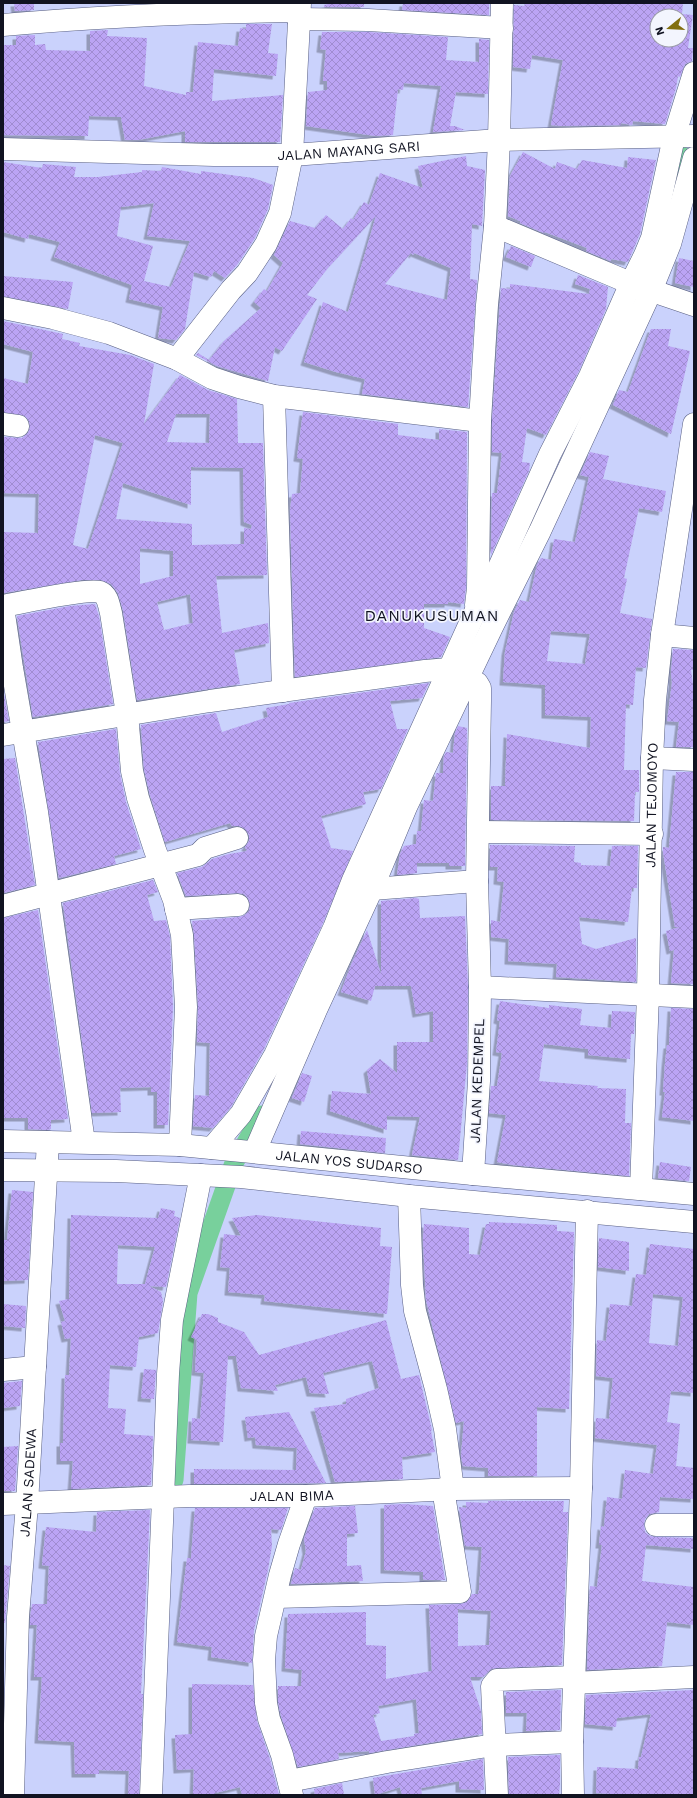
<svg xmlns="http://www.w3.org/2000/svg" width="697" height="1798" font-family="'Work Sans',sans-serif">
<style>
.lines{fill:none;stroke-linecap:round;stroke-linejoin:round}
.canal{stroke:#78d09c;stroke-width:19}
.building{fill:url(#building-cross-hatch);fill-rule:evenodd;filter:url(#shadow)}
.minor-casing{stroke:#585f83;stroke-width:23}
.major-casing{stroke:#585f83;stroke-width:23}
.minor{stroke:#fff;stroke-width:22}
.major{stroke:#fff;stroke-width:22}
.labels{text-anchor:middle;stroke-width:3.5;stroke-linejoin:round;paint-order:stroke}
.street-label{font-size:14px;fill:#111321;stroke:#f3f5fe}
.quarter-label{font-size:16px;letter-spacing:1px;fill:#111321;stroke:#f3f5fe}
</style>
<defs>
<pattern id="building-cross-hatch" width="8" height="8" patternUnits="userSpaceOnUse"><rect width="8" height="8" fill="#bba4f4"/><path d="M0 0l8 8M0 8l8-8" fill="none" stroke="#a08cd1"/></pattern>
<filter id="shadow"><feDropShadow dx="-3.5" dy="3.5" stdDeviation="0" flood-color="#0004"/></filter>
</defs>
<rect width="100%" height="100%" fill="#cad2fc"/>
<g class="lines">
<!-- canal -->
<path class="canal" d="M670 211 681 155
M174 1480 188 1293 234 1163 262 1115"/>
</g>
<!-- building -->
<path class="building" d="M14 3H34V10L15 11Z
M328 3H364V7H324V5L328 4Z
M403 3 489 4V15L402 10Z
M525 3H683L682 14 693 15 688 48H693L692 61 685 64 680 77 678 76 676 88 665 124 633 121 632 125 621 123V125L561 126 551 125 563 60 532 55 530 69 513 67 514 5 524 6ZM657 16H681V40H657Z
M246 24H272L268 53 278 54 276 76 214 69 212 101 283 95 280 142H185V131L138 140H125L121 117 89 116 88 136 3 135V45H16V36L35 35V45L45 44 46 50 90 51V31L108 30 107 36 147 38 144 86 186 95V92H193L198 42 238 46 240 28 246 29Z
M322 32H368L448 37 446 60 479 62V39L489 40 488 94 456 92 450 126H455L465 130 433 132 441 86 404 83 403 90 398 89 393 135 376 136 306 126 308 92 327 90V81H323L326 50 320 49Z
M523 152 555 169 557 162 577 169 582 160 627 168 628 157 656 160 640 234 628 262 611 259V261L586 251 587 248 545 232 544 233 520 223V221L508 216 510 176Z
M466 156 467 166 485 170 482 226 472 224 470 279 477 280 468 407 362 394 365 379 336 372 304 362 323 302 348 312 376 216 328 268 307 295 317 299 282 351 275 347 268 381 217 366 196 355 198 353 209 360 224 341 261 308 254 302 264 289 267 291 283 263 274 255 290 221 315 228 326 215 343 229 351 218 353 220 364 202 369 205 380 173 423 188 418 166ZM411 253 413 255 414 253 451 268 447 300 385 284Z
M3 162 42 168 43 164 76 167 74 177H98L142 172V170L161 171 162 167 201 174V171L253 178 273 185 268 209 255 238 237 265 225 278 214 271 211 277 194 272 185 329 176 340 158 338 163 307 129 299 132 285 54 257 60 242 29 234 28 239 3 232ZM154 203 147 236 190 241 171 287 144 281 153 246 117 236 121 207Z
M511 246 535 256 531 267 506 257Z
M679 258 694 261V287L675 283Z
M578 275 608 287 606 309 579 371 546 435 527 428 522 462 530 463 529 471 491 555 492 493H497L502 453 492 452V421L501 288 510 289V284L589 294 590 289 575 284Z
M3 276 73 282 68 309 3 296Z
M3 321 63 334 62 339 80 343 79 346 130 355 154 364 144 424 180 375 208 390 237 399 238 443H263L267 575 216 576 222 633 268 623 269 643 234 650 240 684 137 700 123 610 118 593 111 584 101 580H81L3 593V532L38 533 39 494 3 493 4 437 22 438 28 433 30 427 29 421 25 416 3 412V378L28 384 33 352 3 344ZM176 414H210L209 443 167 442ZM95 435 123 443 88 549 73 545ZM191 467 243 468 244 522 252 525 251 529 244 528V544L192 545V524L116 519 123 483 191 505ZM140 548 173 551V576L140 584ZM190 594 193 623 164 630 157 602Z
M651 329H671L668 346 690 351 671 434 613 405 619 390 628 392Z
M303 412 398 424V435L439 440V429L467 432 466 587 464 604 448 602V604H424V628L450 637 441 657 295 677 290 511 292 494 300 493 303 459 297 458Z
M590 452 609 456 603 479 666 491 662 512 639 508 624 578 627 579 620 613 652 619 646 668 636 667 633 705 626 704 624 770H639V792H635L634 821 491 820V786H505L507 734 590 748 591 717 545 715V685L503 682 505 652 514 612 520 600 529 602 537 565 541 558 551 560 554 539 575 542 589 477 580 475ZM551 631 590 634 585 664 547 661Z
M95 604 99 616 113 704 33 717 17 616 70 606Z
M673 649 694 650V670H691L694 692V747H676L679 722 667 721 672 683 671 673Z
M429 683 422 698 390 701 397 729H408L381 789 363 792 366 804 321 816 331 848 353 851 323 923 264 1049 231 1107 213 1128 193 1126 195 1095 209 1096 210 1043 197 1042 198 1006 194 934 192 921 239 917 245 915 249 911 250 905 248 898 244 894 238 893 186 896 177 873 202 867 212 859 229 854 247 851 245 847 249 841V835L245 829 239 826H232L230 823 165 842 150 795 144 769 141 725 216 713 222 732 268 717 266 708 289 704V703Z
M3 689 9 721 3 722Z
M458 726 467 728 465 866H449V863H417V873L397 875 400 854 404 846 416 844 417 831H421L424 800 433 801 436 773H443L444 756 446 752 453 753 455 733Z
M116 729 120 774 126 802 141 849 114 856 116 864 59 878 38 742Z
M15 758 35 885 3 893V759Z
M676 772H694V984L671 983 674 950 670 951 666 931 680 927H675L663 852V847L669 848Z
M490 845 575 846 574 862 581 863V865L610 866 612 846H638L637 888H632L628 922 579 917 582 944 596 949 636 938V982L556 977 557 964 508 961 509 939 491 937V920L500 922 504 882 497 881 498 867H490Z
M153 880 158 892 147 895 154 921 166 920 170 937 173 1007 168 1125H157V1092H151V1087L120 1088 121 1112 92 1113 63 903Z
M416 898 419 899 420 918 465 916 468 987 467 1063 458 1160 412 1155 420 1117 387 1116V1130L330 1111 332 1091 371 1094 367 1070 380 1059 397 1073V1042H433V1011L416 1014 411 986H375L371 1001 341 992 351 965 367 930 381 974V901Z
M38 910 68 1119 51 1120V1129L48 1130 28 1129V1118H3V918Z
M500 1001 549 1008V1005L582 1009 580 1025 611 1028 612 1011 635 1012 634 1034H631L630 1059 588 1055V1049L544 1044 539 1081 598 1086 597 1088 626 1089 625 1123H631L629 1176 513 1165 497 1162 506 1115 489 1113 491 1086H497L502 1053 496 1052 500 1021 497 1020Z
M671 1008 694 1009V1121L662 1117 665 1092H663L665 1064 667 1045H669Z
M302 1073 312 1076 304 1102 292 1098Z
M301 1131 386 1138 385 1153 300 1144Z
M660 1162 691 1167 689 1181 658 1178Z
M12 1190 33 1192 28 1280 3 1281V1240H7Z
M161 1208 175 1211 174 1216 180 1218 166 1287 149 1286 161 1292 163 1301 158 1333 139 1337 136 1367 110 1365 108 1408 126 1409 124 1434 153 1436 151 1485 71 1489 73 1461H60V1443H63L65 1375H69L71 1338 65 1339 61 1322 65 1321 59 1301 69 1299 71 1215 158 1218ZM118 1245 155 1247 145 1284H117Z
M257 1215 381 1228 380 1246 392 1247 387 1314 264 1301 265 1295 228 1292 230 1268 220 1267 224 1234 241 1236 232 1218Z
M489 1222 557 1225V1231L574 1232 569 1409 537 1407V1476H488V1468L463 1466 461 1456 464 1421 456 1423 426 1300 423 1239 424 1224 469 1228V1254L480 1255 486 1224H489Z
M599 1238 629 1242V1271L598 1267Z
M650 1244 694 1249V1393L671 1391 667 1422 680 1424 676 1466 694 1468V1499L660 1497 659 1512 649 1514 645 1519 644 1525 645 1532 650 1536 656 1537 694 1538V1549L646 1545 642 1581 694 1587V1625L667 1622 662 1666 587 1670 590 1586 597 1587 602 1545H599L601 1526 604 1527 607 1497 622 1499 625 1470 653 1474 657 1445 595 1438 596 1418 609 1419 613 1378 596 1376 597 1340 606 1341 610 1304 632 1306 636 1274 646 1275ZM653 1294 683 1297 678 1346 649 1343Z
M3 1304 26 1306 25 1328 3 1326Z
M202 1314H208L218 1318V1322L244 1332 259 1355 386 1320 401 1379 419 1375 432 1430 431 1431 435 1452 402 1457 403 1479 335 1482 314 1408 346 1404V1399L379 1388 372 1361 323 1373 329 1394 310 1393 306 1377 275 1385 278 1391 241 1388 236 1356H228L223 1442 191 1440 192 1418 200 1419 204 1373 195 1372 197 1340 191 1337Z
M144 1369 156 1370 154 1399 141 1398Z
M22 1381 20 1406 3 1408V1383Z
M289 1412 326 1483 194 1484V1469L296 1470 297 1448 256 1445 255 1437 248 1438 245 1417Z
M18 1446 15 1491H3V1447Z
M488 1501H564L563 1512H568L562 1665 496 1668 491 1669 483 1677H470L481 1711 482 1734 369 1753V1751L338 1753 339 1759 298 1767 281 1716 278 1702V1686H301L302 1670 285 1668 288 1614 366 1612V1645L386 1646V1679L432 1671 429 1605 461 1604 467 1602 472 1594H478L479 1590 482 1547 465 1546 459 1507 466 1508V1502L488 1503ZM458 1609 491 1611 489 1645 458 1646ZM416 1699 419 1733 414 1734V1736L381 1741 373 1715 380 1713 378 1706Z
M404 1504 433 1506 445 1580H427L423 1579V1572L384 1570V1505Z
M355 1506 358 1533 347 1534V1566L361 1565 363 1581 291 1584 295 1568 301 1570 306 1551 304 1539 315 1508Z
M195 1508H288L281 1530 271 1529 272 1546 268 1570 254 1630 252 1663 211 1657 212 1647 177 1642 187 1558H191Z
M150 1510 141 1694H143L139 1795H128L129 1771 99 1770V1774H75L74 1742 38 1740 42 1677H34L37 1625H30V1618L32 1604H47L49 1566 42 1565 46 1527 96 1532 97 1512Z
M3 1565 10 1566 5 1623H3Z
M192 1684 253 1685 257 1721 270 1759 279 1795H242L240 1787 215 1793V1795H193L194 1769 177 1770 175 1735 192 1734Z
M561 1690 560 1730 526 1731 527 1713H506V1692Z
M694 1690V1795H626L596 1793 597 1767 638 1769 639 1757H641L651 1714 617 1718 616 1727 585 1724 586 1695Z
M560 1755V1784L559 1795H509L508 1757Z
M483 1759 484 1790 459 1789V1781L421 1788 422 1795H402L400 1787 375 1795 373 1778Z
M342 1783 344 1795H315L314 1789Z"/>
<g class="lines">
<defs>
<g id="minor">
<path d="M298 19 368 20 502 28"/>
<path d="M3 25C102 16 200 12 299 11"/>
<path id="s1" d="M3 149 214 155H292L499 140 694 136"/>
<path d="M495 226 635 285 694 305"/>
<path d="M3 308 53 318 109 333 177 359 212 378 239 387 274 396 480 421"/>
<path d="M177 359 231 290 247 273 266 244 280 213 292 155 300 3"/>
<path d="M274 396 283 691"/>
<path d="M3 424 18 426"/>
<path d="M476 605 478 588 480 421 487 305 495 226 499 140 502 3"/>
<path d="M3 606C20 603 88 588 100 592 108 595 109 606 111 613L127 714 132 771 138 798 155 850 174 900 182 935 186 1007 180 1145"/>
<path d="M3 607 12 668 37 812 84 1142"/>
<path d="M662 635 694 638"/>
<path d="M3 735 210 701 425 671 449 669 469 678 477 683 480 688V701L477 881 480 987 479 1081 473 1174"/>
<path d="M652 758 694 760"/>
<path d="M479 832 652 834"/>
<path d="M372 889 477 881"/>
<path d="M3 906 198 855 205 848 237 838"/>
<path d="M176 909 238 905"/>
<path d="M480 987 694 997"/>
<path d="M212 1148 241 1114 275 1055 334 928 353 880 476 610 491 585 550 454 590 376 631 283 645 255 652 238 674 137 694 73"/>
<path d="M255 1151 316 1010 372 889 406 807 493 625 540 531 651 291 670 244 694 158"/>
<path id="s2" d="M641 1189 648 994 652 758 655 700 662 635 694 424"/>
<path d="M409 1196 412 1285 415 1311 436 1389 445 1429 453 1489"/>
<path d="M3 1370 35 1367"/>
<path id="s3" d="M3 1504 189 1496H306L453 1489 581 1488"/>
<path d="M656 1525H694"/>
<path d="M276 1597 460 1592 443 1489"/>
<path d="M573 1683 694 1677"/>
<path d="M289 1781 387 1762 494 1745 572 1742"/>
<path id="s4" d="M13 1795 18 1617 27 1504 48 1142"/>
<path d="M151 1795 168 1374 172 1320 201 1175"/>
<path d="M292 1795 282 1755 269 1719 266 1703 264 1660 266 1636 280 1575 289 1544 306 1496"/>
<path d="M497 1795 492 1686 497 1680 574 1677"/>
<path d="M573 1795 572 1742 581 1488 587 1211"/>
</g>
<g id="major">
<path id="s5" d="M3 1141 180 1145 473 1174 694 1194"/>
<path d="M3 1170 116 1171 241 1177 409 1196 694 1222"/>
</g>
</defs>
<!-- minor casing -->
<use href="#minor" class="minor-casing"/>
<!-- major casing -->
<use href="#major" class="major-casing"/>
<!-- minor -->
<use href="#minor" class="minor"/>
<!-- major -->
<use href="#major" class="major"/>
</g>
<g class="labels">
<!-- street labels -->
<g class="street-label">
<text dy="5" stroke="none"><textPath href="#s1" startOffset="346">JALAN MAYANG SARI</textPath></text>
<text dy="5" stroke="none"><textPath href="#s2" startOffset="384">JALAN TEJOMOYO</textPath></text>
<text transform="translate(477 1081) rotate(-88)" y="5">JALAN KEDEMPEL</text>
<text dy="5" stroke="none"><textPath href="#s5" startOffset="347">JALAN YOS SUDARSO</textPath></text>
<text dy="5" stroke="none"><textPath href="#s4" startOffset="313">JALAN SADEWA</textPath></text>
<text dy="5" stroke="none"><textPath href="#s3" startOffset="289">JALAN BIMA</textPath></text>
</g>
<!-- quarter labels -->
<g class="quarter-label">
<text x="432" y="621">DANUKUSUMAN</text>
</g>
</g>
<!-- border -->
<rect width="697" height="1798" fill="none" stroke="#111321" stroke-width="8"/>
<!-- north arrow -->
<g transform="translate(669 28) rotate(252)"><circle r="19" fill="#f3f5fe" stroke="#999ba6"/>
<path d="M0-3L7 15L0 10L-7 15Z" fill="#826f0e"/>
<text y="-6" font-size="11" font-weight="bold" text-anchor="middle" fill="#111321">N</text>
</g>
</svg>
